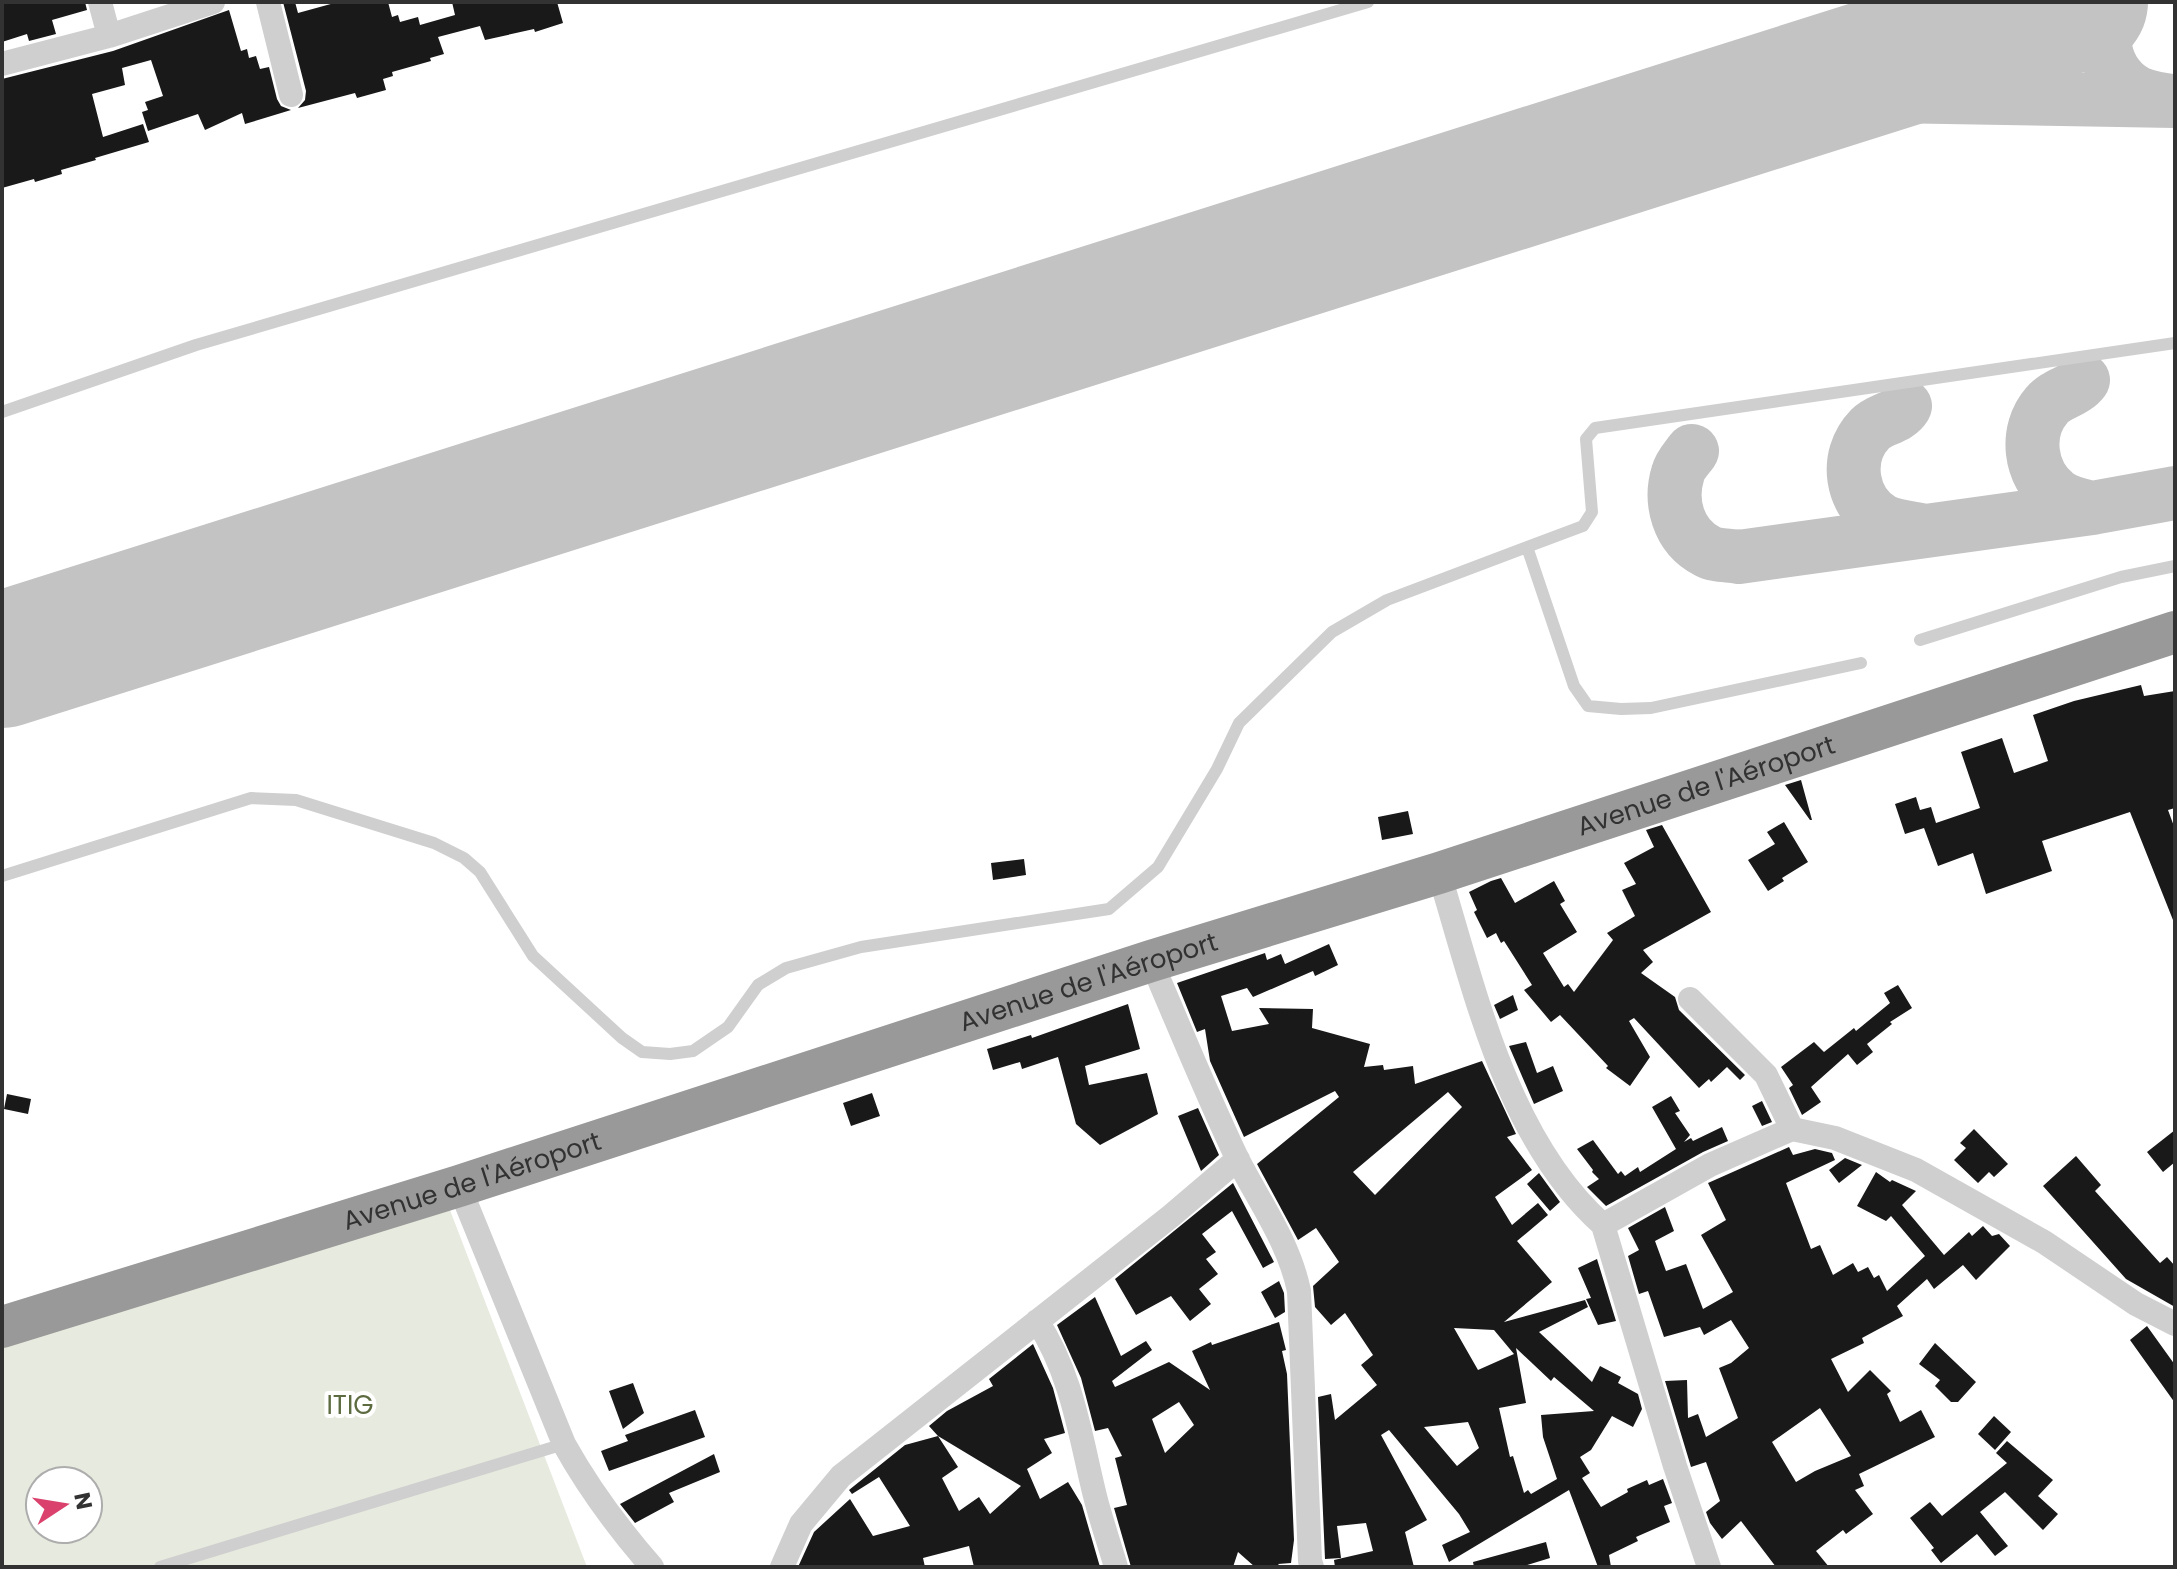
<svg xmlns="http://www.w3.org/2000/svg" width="2177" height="1569" font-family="Poppins,sans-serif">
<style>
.green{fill:#e7eade;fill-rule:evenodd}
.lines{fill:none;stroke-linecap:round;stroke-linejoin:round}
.taxiway{stroke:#c3c3c3;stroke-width:54}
.runway{stroke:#c3c3c3;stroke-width:136}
.building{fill:#191919;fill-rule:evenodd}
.lane{stroke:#cfcfcf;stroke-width:12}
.street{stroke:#cfcfcf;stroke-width:24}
.highway{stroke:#999;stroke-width:42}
.labels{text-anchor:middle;stroke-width:8;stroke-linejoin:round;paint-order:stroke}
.street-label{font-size:26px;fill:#323232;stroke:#fff}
.park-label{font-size:26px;fill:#5d6b41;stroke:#fff}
</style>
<rect width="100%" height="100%" fill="#fff"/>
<!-- green -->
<path class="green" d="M448 1205 587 1567H2V1347ZM40 1481H88V1529H40Z"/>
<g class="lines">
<!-- taxiway -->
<path class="taxiway" d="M2119 2C2092 28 2105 78 2138 93 2148 98 2160 99 2170 101
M1772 100 1829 95 2175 101
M2083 380C2074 392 2057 393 2047 405 2024 431 2029 474 2057 495 2068 503 2080 505 2092 508
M1905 406C1897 419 1881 418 1870 429 1843 457 1851 503 1883 521 1895 527 1912 528 1926 531
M1692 451C1687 458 1680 465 1678 473 1669 502 1678 536 1707 551 1715 556 1729 555 1739 557L2092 508 2175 493"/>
<!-- runway -->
<path class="runway" d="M2 660 2080 2"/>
</g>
<!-- building -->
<path class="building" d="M2 2H85L87 10 52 20 56 34 29 41 27 34 2 42Z
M283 2H295L298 13 338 2H388L392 17 398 15 400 22 418 17 420 25 455 15 452 2H557L563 23 535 32 534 29 485 40 480 26 438 37 444 54 430 58 431 61 392 72 393 76 383 79 386 90 357 98 355 93 298 108 305 100 306 91Z
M229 10 241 51 247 49 249 58 256 56 260 69 269 67 277 99 281 106 291 110 245 124 242 113 205 130 198 114 148 131 142 112 148 110 145 102 163 96 151 60 122 68 125 85 92 94 103 137 143 124 149 142 95 158 96 160 61 170 62 174 35 182 34 179 2 188V79L113 51Z
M2141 685 2144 696 2175 691V808L2168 810 2175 829V925L2130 812 2042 841 2052 871 1986 894 1973 853 1938 866 1924 828 1905 834 1895 804 1916 797 1920 810 1931 807 1936 823 1980 808 1961 752 2002 738 2014 773 2048 761 2033 715 2074 701Z
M1801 780 1812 820H1810L1785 785Z
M1408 811 1413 834 1382 840 1378 817Z
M1784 822 1808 862 1782 878 1784 881 1768 891 1748 860 1775 844 1767 832Z
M1662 825 1711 912 1643 950 1653 962 1641 973 1675 997 1679 1010 1745 1075 1740 1080 1727 1067 1711 1082 1709 1079 1699 1088 1634 1018 1629 1021 1650 1057 1630 1086 1606 1068 1608 1066 1560 1015 1551 1022 1524 990 1532 985 1504 941 1501 943 1496 933 1487 938 1474 912 1477 910 1469 892 1491 881 1501 878 1515 903 1554 881 1565 901 1560 904 1577 932 1543 953 1564 987 1568 984 1574 992 1613 940 1607 933 1635 916 1622 890 1636 884 1624 863 1654 847 1646 830Z
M1024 859 1026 875 993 880 991 863Z
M1329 944 1338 965 1315 976 1313 971 1253 997 1247 988 1221 996 1232 1031 1269 1024 1259 1008 1313 1009 1312 1028 1370 1044 1364 1067 1383 1065 1384 1070 1413 1066 1415 1084 1482 1061 1516 1134 1507 1137 1532 1170 1495 1197 1512 1225 1538 1203 1548 1215 1517 1241 1552 1282 1504 1322 1585 1300 1588 1307 1539 1332 1592 1382 1600 1366 1621 1377 1618 1383 1638 1394 1642 1409 1633 1427 1612 1416 1591 1450 1580 1457 1590 1473 1582 1478 1601 1507 1628 1492 1627 1489 1647 1480 1649 1485 1663 1479 1672 1503 1664 1506 1670 1522 1636 1537 1638 1541 1609 1555 1611 1567H1598L1569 1490 1449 1562 1442 1545 1470 1532 1459 1514 1389 1430 1381 1435 1427 1520 1405 1532 1414 1567H1335L1334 1560 1373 1551 1366 1523 1337 1526 1341 1558 1325 1559 1318 1397 1331 1394 1335 1420 1377 1385 1361 1365 1373 1355 1345 1313 1331 1325 1315 1307 1313 1286 1339 1262 1316 1228 1298 1240 1257 1164 1339 1097 1335 1091 1244 1137 1210 1061 1205 1029 1197 1032 1177 983 1265 953 1267 960 1281 954 1285 964ZM1448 1092 1462 1107 1375 1195 1353 1172ZM1454 1328 1494 1330 1514 1354 1478 1370ZM1516 1348 1551 1381 1554 1377 1594 1411 1541 1415 1543 1437 1557 1479 1531 1494 1528 1490 1524 1493 1513 1456 1510 1457 1499 1408 1526 1403ZM1468 1422 1479 1448 1457 1466 1424 1427Z
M1898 985 1912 1008 1890 1022 1892 1024 1867 1044 1873 1052 1857 1065 1848 1054 1811 1087 1821 1102 1802 1115 1789 1088 1793 1085 1781 1067 1814 1042 1824 1052 1854 1028 1856 1031 1890 1003 1884 993Z
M1513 995 1518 1010 1500 1019 1494 1005Z
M1128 1004 1140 1049 1085 1066 1089 1085 1147 1073 1158 1114 1100 1145 1076 1124 1058 1057 1022 1069 1020 1062 993 1070 987 1049 1031 1035 1032 1038Z
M1526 1042 1537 1073 1553 1066 1563 1091 1534 1104 1509 1046Z
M872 1093 880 1116 851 1126 843 1103Z
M7 1094 31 1099 28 1114 4 1109Z
M1671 1096 1680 1111 1675 1113 1690 1135 1684 1142 1691 1138 1693 1141 1722 1127 1728 1141 1703 1152 1606 1206 1587 1187 1599 1179 1592 1172 1593 1170 1577 1149 1593 1140 1618 1174 1621 1171 1625 1176 1638 1167 1640 1172 1676 1149 1652 1107Z
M1762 1101 1772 1122 1762 1126 1752 1106Z
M1198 1108 1219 1155 1201 1171 1178 1116Z
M1974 1129 2008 1164 1994 1177 1989 1172 1978 1183 1954 1160 1966 1148 1960 1143Z
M2175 1130V1162L2163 1172 2147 1152Z
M1789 1147 1793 1155 1815 1149 1832 1153 1835 1160 1786 1183 1811 1249 1820 1245 1833 1275 1853 1263 1858 1272 1868 1267 1874 1278 1879 1275 1887 1291 1925 1256 1891 1216 1886 1221 1857 1206 1876 1172 1890 1182 1892 1180 1916 1191 1902 1205 1944 1255 1969 1232 1972 1236 1983 1226 1992 1236 1999 1234 2010 1246 1976 1280 1963 1265 1934 1289 1927 1279 1897 1306 1903 1316 1862 1338 1864 1343 1831 1359 1848 1392 1870 1370 1891 1391 1887 1394 1900 1422 1921 1410 1935 1437 1859 1474 1864 1486 1855 1490 1873 1514 1846 1534 1843 1530 1816 1551 1829 1567H1776L1741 1521 1722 1539 1710 1523 1706 1512 1720 1501 1706 1462 1691 1467 1665 1381 1687 1380 1688 1418 1698 1414 1706 1437 1738 1418 1719 1368 1731 1363 1749 1348 1731 1320 1704 1335 1700 1327 1664 1337 1648 1291 1639 1294 1628 1256 1639 1250 1628 1228 1665 1207 1674 1231 1655 1241 1666 1271 1686 1264 1703 1309 1733 1292 1701 1235 1726 1220 1708 1183ZM1820 1408 1851 1456 1815 1471 1796 1482 1772 1442Z
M2076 1156 2101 1185 2095 1191 2160 1263 2167 1257 2175 1266V1307L2126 1279 2043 1186Z
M1845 1158 1862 1165 1839 1183 1829 1170Z
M1539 1173 1560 1202 1550 1211 1527 1184Z
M1233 1183 1274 1262 1263 1268 1232 1211 1202 1234 1216 1252 1206 1259 1218 1274 1199 1289 1211 1304 1190 1321 1171 1296 1136 1315 1115 1279Z
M1597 1259 1616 1321 1598 1325 1586 1299 1591 1298 1578 1268Z
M1279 1281 1284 1293 1285 1312 1275 1318 1261 1292Z
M1095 1297 1121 1356 1146 1341 1152 1350 1112 1381 1115 1387 1169 1362 1210 1390 1192 1351 1211 1342 1212 1345 1279 1322 1286 1350 1282 1351 1287 1374 1294 1540 1291 1563 1278 1564 1281 1567H1255L1238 1552 1233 1567H1131L1114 1508 1127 1505 1115 1458 1122 1456 1108 1428 1095 1431 1081 1378 1057 1325ZM1179 1402 1194 1425 1165 1453 1152 1419Z
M2147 1326 2175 1365V1403L2130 1340Z
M1935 1343 1976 1382 1958 1402H1951L1935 1386 1940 1380 1919 1364Z
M1033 1344 1053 1388 1065 1433 1044 1439 1052 1453 1027 1469 1040 1499 1068 1482 1082 1505 1100 1567H974L969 1546 923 1558 925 1567H798L814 1532 850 1499 873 1536 910 1526 879 1477 852 1494 849 1490 905 1445 938 1436 929 1426 947 1411 993 1386 989 1379ZM938 1436 1021 1486 990 1514 979 1497 959 1511 942 1478 958 1467Z
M633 1383 644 1413 623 1429 609 1391Z
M695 1410 705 1437 609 1471 601 1451 628 1441 625 1435Z
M1994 1416 2011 1432 1995 1450 1978 1434Z
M2007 1441 2053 1480 2038 1496 2058 1514 2043 1530 2005 1492 1980 1512 2008 1546 1995 1556 1977 1534 1941 1563 1931 1550 1934 1548 1910 1518 1930 1502 1942 1516 2007 1463 1996 1453Z
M714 1454 720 1472 669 1493 674 1502 635 1523 620 1504Z
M1546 1542 1550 1558 1521 1567H1474L1473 1562Z"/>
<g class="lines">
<!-- lane -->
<path class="lane" d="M2 412 196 345 1368 2
M1527 547 1583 526 1592 512 1586 439 1595 428 2175 343
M1920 640 2121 577 2175 566
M2 876 251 798 296 800 434 843 464 858 480 872 533 956 622 1038 642 1052 670 1054 693 1051 728 1027 758 985 786 968 861 947 1109 909 1158 867 1217 769 1239 723 1332 632 1387 600 1527 547 1574 686 1588 706 1621 709 1651 708 1861 663
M160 1567 564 1444"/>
<!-- street -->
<path class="street" d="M100 2 109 36
M268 2 291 95
M2 64 109 36 213 2
M1439 873C1475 991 1507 1140 1603 1225L1675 1466 1709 1567
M1151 961C1179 1026 1206 1093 1237 1158 1259 1202 1289 1242 1299 1291L1310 1561 1312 1567
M1690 999 1766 1075 1792 1129
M459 1186 564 1444C589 1489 618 1528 652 1567
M1603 1225 1710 1165 1792 1129 1835 1138 1916 1170 2044 1242 2136 1304 2175 1324
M1037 1321C1072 1374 1080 1435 1095 1496 1101 1520 1109 1543 1116 1567
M782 1567 801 1524 841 1476 1171 1216 1238 1159"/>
<!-- highway -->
<path class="highway" id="s1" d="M2 1327 459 1186 1151 961 1439 873 2175 632"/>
</g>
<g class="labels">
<!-- street labels -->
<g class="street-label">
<text dy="9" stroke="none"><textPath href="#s1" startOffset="1788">Avenue de l'Aéroport</textPath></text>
<text dy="9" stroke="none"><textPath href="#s1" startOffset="1140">Avenue de l'Aéroport</textPath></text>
<text dy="9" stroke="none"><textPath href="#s1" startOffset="492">Avenue de l'Aéroport</textPath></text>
</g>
<!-- park labels -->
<g class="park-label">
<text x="350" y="1414">ITIG</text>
</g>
</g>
<!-- border -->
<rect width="2177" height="1569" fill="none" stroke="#323232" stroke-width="8"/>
<!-- north arrow -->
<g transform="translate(64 1505) rotate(78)"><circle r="38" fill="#ffffff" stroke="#adadad" stroke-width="2"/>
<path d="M0-6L14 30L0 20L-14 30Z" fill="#da426d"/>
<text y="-12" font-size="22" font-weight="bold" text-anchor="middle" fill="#323232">N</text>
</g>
</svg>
